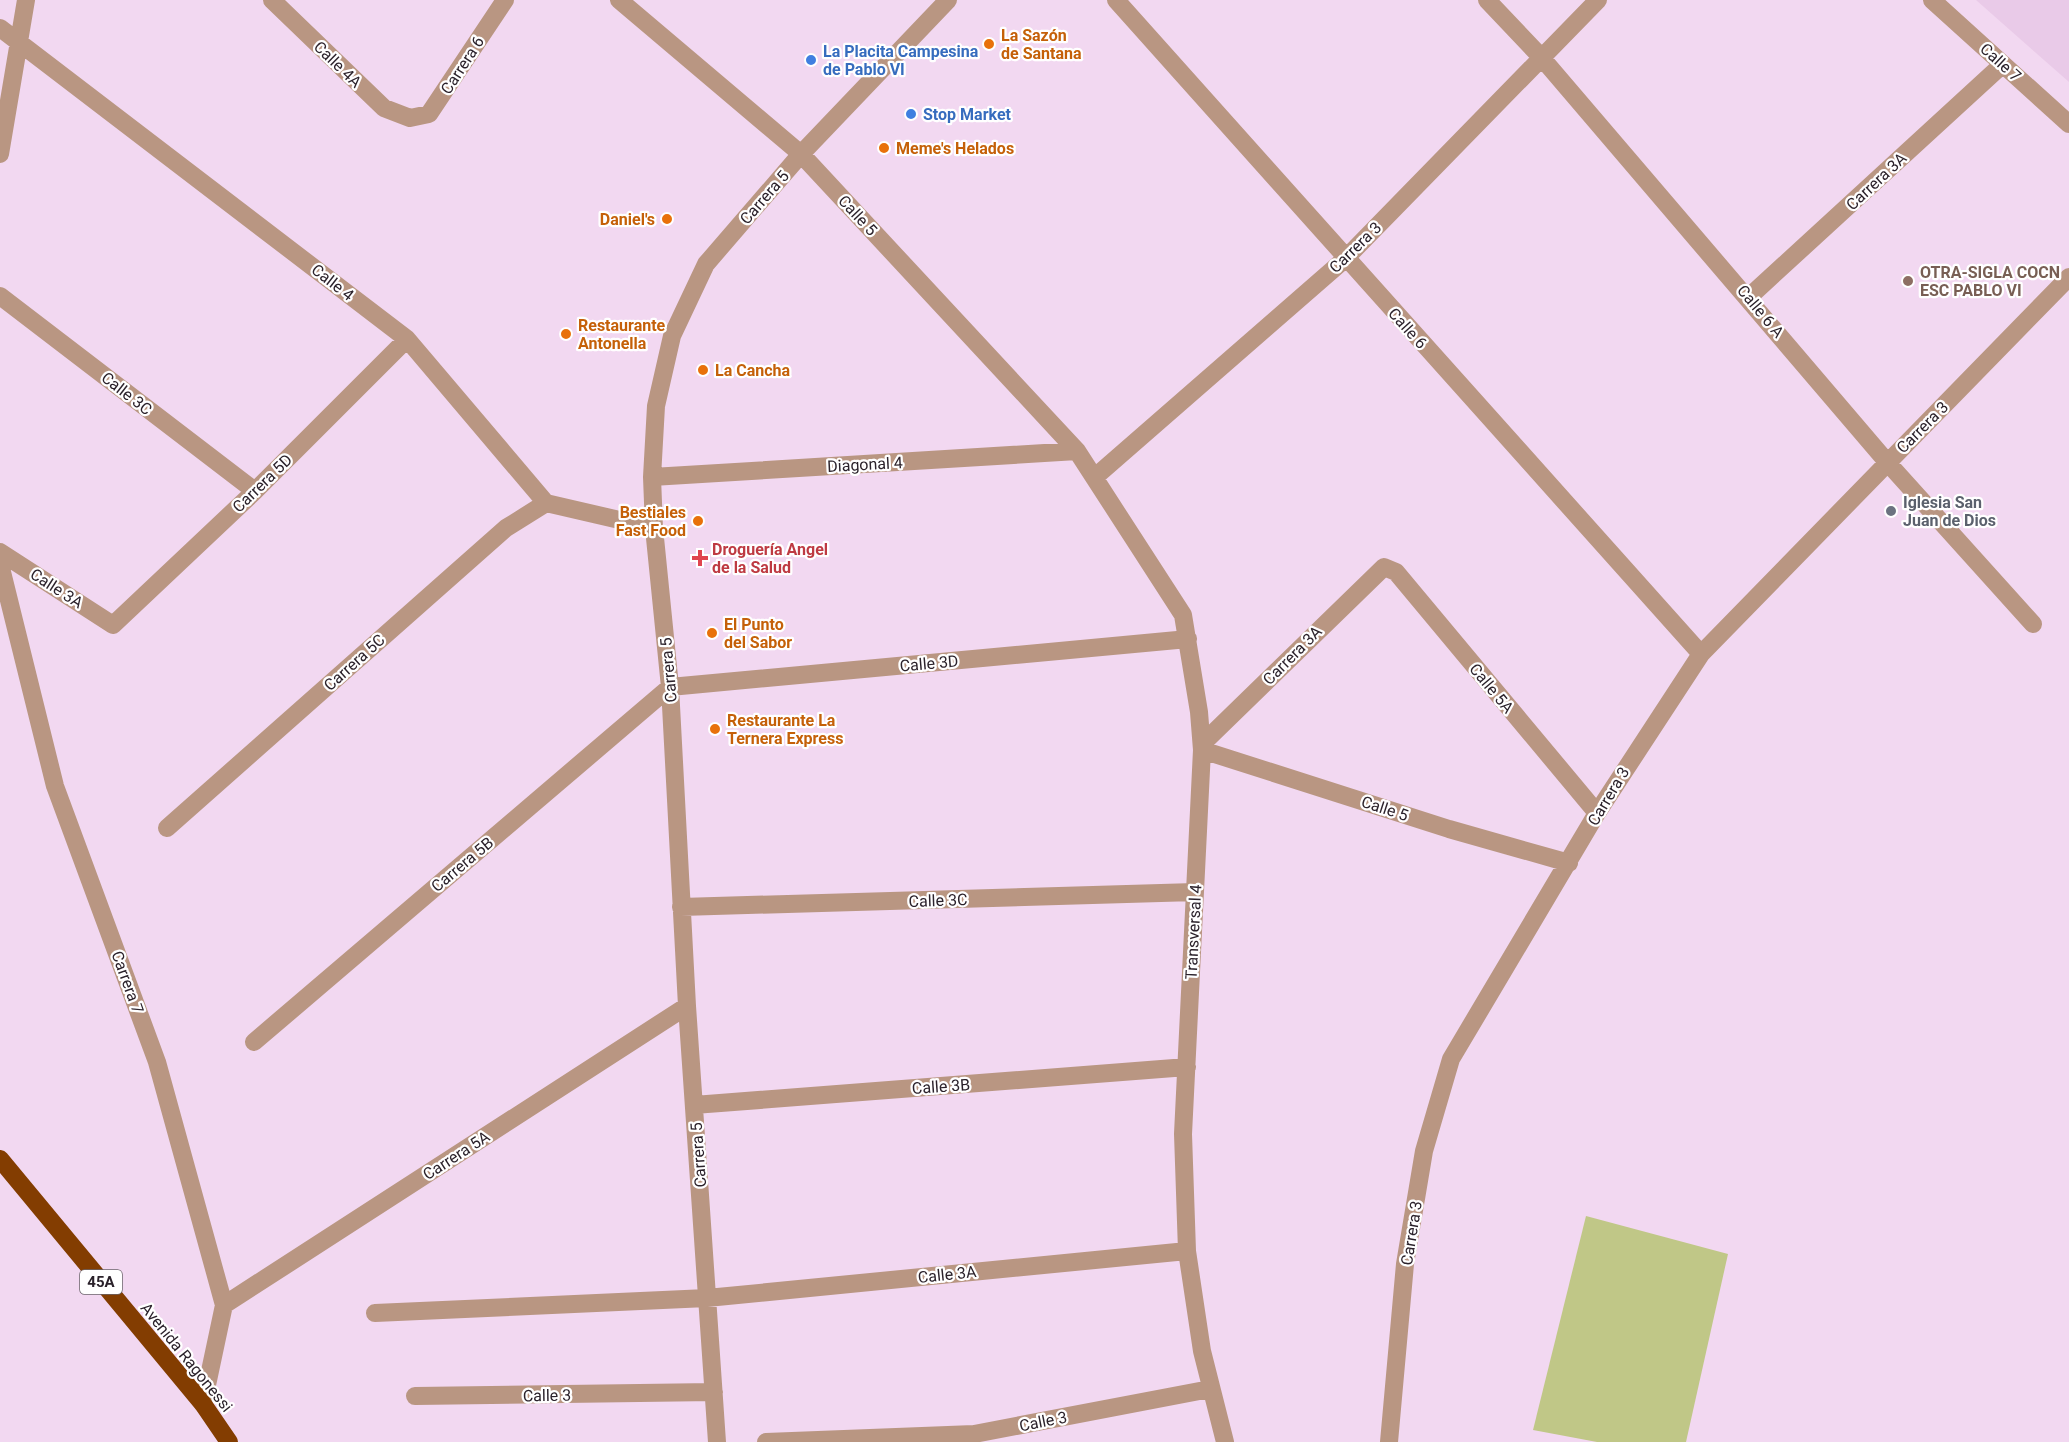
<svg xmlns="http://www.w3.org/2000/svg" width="2069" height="1442" font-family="Roboto,sans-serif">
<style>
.built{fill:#e9cae8}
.garden{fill:#c0c787}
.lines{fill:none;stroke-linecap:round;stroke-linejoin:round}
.minor{stroke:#b99682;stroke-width:18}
.highway{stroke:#833d01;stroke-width:18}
.food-dot{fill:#e8710a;stroke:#fff;stroke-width:2}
.shop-dot{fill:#3f7fe0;stroke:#fff;stroke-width:2}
.education-dot{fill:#8d6e63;stroke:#fff;stroke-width:2}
.worship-dot{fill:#6b7280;stroke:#fff;stroke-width:2}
.health-dot{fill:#e0444e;stroke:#fff;stroke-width:2}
.labels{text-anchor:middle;stroke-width:4.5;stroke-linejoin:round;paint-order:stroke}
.shield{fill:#fff;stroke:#6b646b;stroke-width:1.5}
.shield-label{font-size:15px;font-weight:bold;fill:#2b222b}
.food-label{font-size:16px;font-weight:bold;fill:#c56008;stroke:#fff;text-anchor:start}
.shop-label{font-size:16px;font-weight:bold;fill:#366cbe;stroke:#fff;text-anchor:start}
.street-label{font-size:16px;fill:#2b222b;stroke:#fff}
.education-label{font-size:16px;font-weight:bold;fill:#785e54;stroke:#fff;text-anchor:start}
.worship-label{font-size:16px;font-weight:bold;fill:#5b616d;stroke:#fff;text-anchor:start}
.health-label{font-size:16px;font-weight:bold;fill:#be3a42;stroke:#fff;text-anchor:start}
</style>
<rect width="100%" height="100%" fill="#f2d8f1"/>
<!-- built -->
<path class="built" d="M1976 0H2069V82Z"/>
<!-- garden -->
<path class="garden" d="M1586 1216 1728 1254 1686 1442H1597L1533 1430Z"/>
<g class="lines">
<!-- minor -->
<path class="minor" d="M272 0 384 108 410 118 429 114 505 0
M619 0 801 154 1077 451 1183 615 1199 712 1202 750 1183 1134 1187 1251 1202 1351 1225 1442
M1116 0 1701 654
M1487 0 1541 57 1887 462 2033 624
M1932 0 2069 124
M0 28 407 339 546 503 654 528
M0 154 26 0
M0 296 255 491
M1749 297 2003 64
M652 477 1077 451
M1095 477 1345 259 1598 0
M0 552 113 625 255 491 407 339
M0 564 55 786 157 1062 224 1305 203 1404
M1202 744 1384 567 1396 572 1597 813
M1202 750 1449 829 1569 863
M167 828 506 528 546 503
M681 907 1195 892
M254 1042 670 687 1188 639
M694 1105 1187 1067
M224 1305 687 1006
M375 1313 707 1298 1187 1251
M415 1396 714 1392
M717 1442 687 1006 670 687 654 528 652 477 656 406 672 336 706 264 801 154 948 0
M766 1442 974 1434 1210 1389
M1389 1442 1405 1264 1424 1151 1451 1059 1597 813 1701 654 2069 277"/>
<!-- highway -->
<path class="highway" d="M0 1159 203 1404 229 1442"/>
</g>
<!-- markers -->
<g class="food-dot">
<circle cx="989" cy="44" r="6"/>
<circle cx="884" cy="148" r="6"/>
<circle cx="667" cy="219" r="6"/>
<circle cx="566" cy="334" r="6"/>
<circle cx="703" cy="370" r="6"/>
<circle cx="698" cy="521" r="6"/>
<circle cx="712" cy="633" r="6"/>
<circle cx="715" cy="729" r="6"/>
</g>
<g class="shop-dot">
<circle cx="811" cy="60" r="6"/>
<circle cx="911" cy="114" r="6"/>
</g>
<circle class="education-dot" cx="1908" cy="281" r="6"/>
<circle class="worship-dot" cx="1891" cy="511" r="6"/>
<path class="health-dot" d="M697 549h6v6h6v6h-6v6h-6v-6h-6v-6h6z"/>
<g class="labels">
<!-- shield labels -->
<rect class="shield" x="80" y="1270" width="42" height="24" rx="4.5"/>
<g class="shield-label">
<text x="101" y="1287">45A</text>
</g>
<!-- food labels -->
<g class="food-label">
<text x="1001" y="41">La Sazón<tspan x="1001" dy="18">de Santana</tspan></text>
<text x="896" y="154">Meme's Helados</text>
<text x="655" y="225" text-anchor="end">Daniel's</text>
<text x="578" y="331">Restaurante<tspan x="578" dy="18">Antonella</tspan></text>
<text x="715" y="376">La Cancha</text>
<text x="686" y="518" text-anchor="end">Bestiales<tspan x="686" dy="18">Fast Food</tspan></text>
<text x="724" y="630">El Punto<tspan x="724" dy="18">del Sabor</tspan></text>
<text x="727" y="726">Restaurante La<tspan x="727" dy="18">Ternera Express</tspan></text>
</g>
<!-- shop labels -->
<g class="shop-label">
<text x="823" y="57">La Placita Campesina<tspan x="823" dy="18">de Pablo VI</tspan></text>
<text x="923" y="120">Stop Market</text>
</g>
<!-- street labels -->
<g class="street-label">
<text transform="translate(2001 62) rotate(42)" y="6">Calle 7</text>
<text transform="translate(338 64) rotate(44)" y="6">Calle 4A</text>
<text transform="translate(462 65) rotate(-57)" y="6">Carrera 6</text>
<text transform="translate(1876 181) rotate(-43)" y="6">Carrera 3A</text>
<text transform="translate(764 197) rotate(-49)" y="6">Carrera 5</text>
<text transform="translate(858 215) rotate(47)" y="6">Calle 5</text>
<text transform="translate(1355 247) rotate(-44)" y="6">Carrera 3</text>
<text transform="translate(333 282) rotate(38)" y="6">Calle 4</text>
<text transform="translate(1761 311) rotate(50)" y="6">Calle 6 A</text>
<text transform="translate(1408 328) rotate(48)" y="6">Calle 6</text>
<text transform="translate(127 393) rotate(38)" y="6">Calle 3C</text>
<text transform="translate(1922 427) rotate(-45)" y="6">Carrera 3</text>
<text transform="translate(865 464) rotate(-3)" y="6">Diagonal 4</text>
<text transform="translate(262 483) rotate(-44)" y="6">Carrera 5D</text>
<text transform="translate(57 588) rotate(33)" y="6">Calle 3A</text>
<text transform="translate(1292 655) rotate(-45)" y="6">Carrera 3A</text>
<text transform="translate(354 662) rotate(-42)" y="6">Carrera 5C</text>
<text transform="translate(929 663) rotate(-5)" y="6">Calle 3D</text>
<text transform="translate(668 670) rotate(-95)" y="6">Carrera 5</text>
<text transform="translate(1492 688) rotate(50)" y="6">Calle 5A</text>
<text transform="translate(1608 796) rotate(-59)" y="6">Carrera 3</text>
<text transform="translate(1385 808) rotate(18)" y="6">Calle 5</text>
<text transform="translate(462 864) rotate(-40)" y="6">Carrera 5B</text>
<text transform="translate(938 900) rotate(-2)" y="6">Calle 3C</text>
<text transform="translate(1193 932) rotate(-87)" y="6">Transversal 4</text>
<text transform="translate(128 982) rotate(70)" y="6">Carrera 7</text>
<text transform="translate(941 1086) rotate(-4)" y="6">Calle 3B</text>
<text transform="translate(456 1155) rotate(-33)" y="6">Carrera 5A</text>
<text transform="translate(698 1155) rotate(-94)" y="6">Carrera 5</text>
<text transform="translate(1411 1233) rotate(-81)" y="6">Carrera 3</text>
<text transform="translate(947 1274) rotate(-6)" y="6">Calle 3A</text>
<text transform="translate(187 1357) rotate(51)" y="6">Avenida Ragonessi</text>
<text transform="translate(547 1395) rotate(-1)" y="6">Calle 3</text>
<text transform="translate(1043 1421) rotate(-11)" y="6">Calle 3</text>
</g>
<!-- education labels -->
<g class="education-label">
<text x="1920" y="278">OTRA-SIGLA COCN<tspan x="1920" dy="18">ESC PABLO VI</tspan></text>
</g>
<!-- worship labels -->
<g class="worship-label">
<text x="1903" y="508">Iglesia San<tspan x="1903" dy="18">Juan de Dios</tspan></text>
</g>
<!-- health labels -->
<g class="health-label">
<text x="712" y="555">Droguería Angel<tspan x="712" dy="18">de la Salud</tspan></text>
</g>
</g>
</svg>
